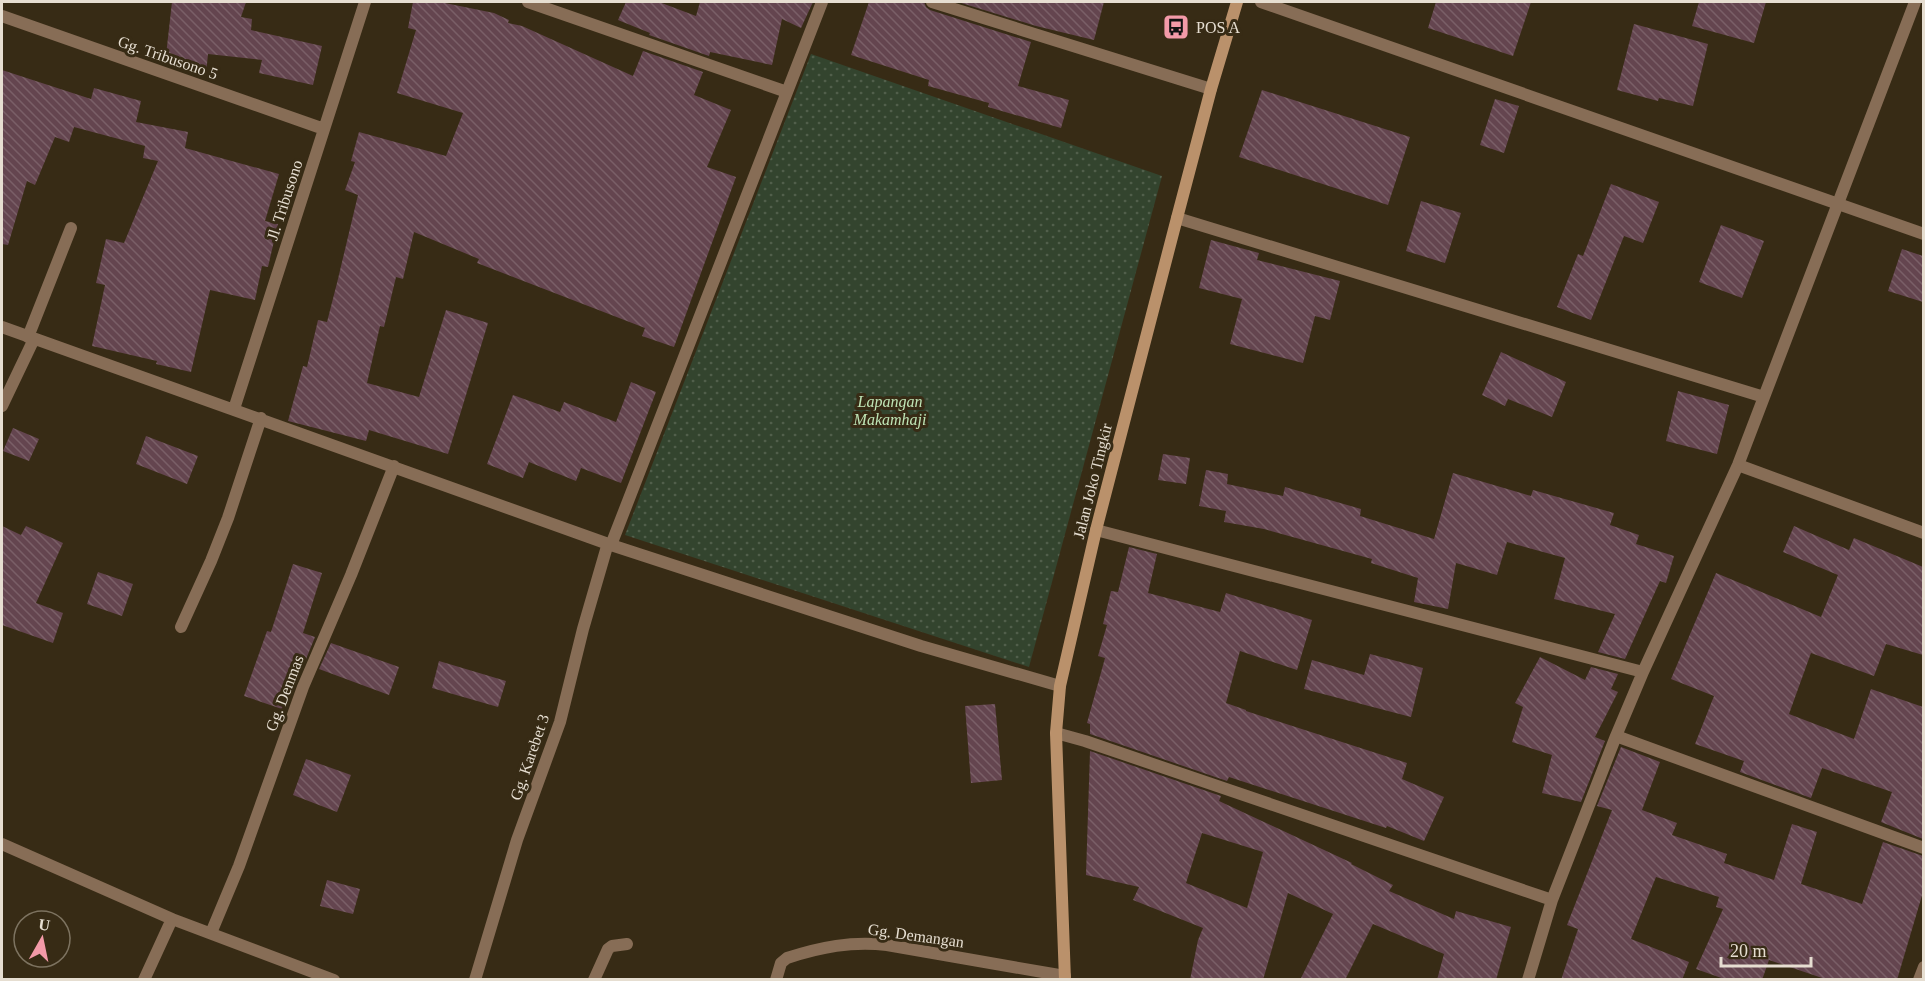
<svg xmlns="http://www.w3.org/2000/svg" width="1925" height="981" font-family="Georgia,serif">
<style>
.park{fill:url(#park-dots)}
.building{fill:url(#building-back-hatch);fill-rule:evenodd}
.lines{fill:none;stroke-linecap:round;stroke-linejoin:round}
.street{stroke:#876d56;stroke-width:12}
.secondary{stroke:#ba916b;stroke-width:12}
.labels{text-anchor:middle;stroke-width:6;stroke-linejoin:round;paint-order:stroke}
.poi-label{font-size:16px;fill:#e6ded1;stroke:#372b15;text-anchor:start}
.street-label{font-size:16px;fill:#e6ded1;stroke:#372b15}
.park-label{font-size:16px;font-style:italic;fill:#bee4b5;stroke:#372b15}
</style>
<defs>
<pattern id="park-dots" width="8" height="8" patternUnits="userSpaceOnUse" patternTransform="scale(1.5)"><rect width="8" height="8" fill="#33442e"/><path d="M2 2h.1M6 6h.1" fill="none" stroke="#515f4b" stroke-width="1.8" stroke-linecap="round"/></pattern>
<pattern id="building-back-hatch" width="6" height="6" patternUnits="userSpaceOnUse" patternTransform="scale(1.5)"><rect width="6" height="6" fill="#64454f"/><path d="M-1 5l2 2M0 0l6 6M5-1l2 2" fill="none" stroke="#7a5f67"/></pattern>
</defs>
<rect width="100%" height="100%" fill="#372b15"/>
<!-- park -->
<path class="park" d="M811 54 1162 176 1029 667 625 535Z"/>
<!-- building -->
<path class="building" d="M172 2H246L241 17 252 19 251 30 322 46 313 85 259 73 262 60 208 54 206 74 188 72 165 64Z
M413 2H440L494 13 509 20 508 23 522 26 633 76 643 51 703 72 694 95 731 110 707 167 736 177 674 347 642 336 645 328 477 263 479 259 414 232 403 279 396 277 384 327 380 326 367 383 419 397 446 310 488 323 448 454 369 430 366 441 288 421 303 366 307 367 318 320 327 322 337 283 358 195 345 190 355 162 351 161 359 132 446 156 463 113 397 93 416 30 408 28Z
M626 2H659L696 16 700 2H813L801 28 782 19 772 65 710 52 709 56 649 35 650 33 618 20Z
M869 2H924L926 7 930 10 1031 42 1018 86 1069 100 1061 128 988 107 989 103 928 86 929 80 851 55Z
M958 2H1104L1094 40 1036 26Z
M1436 2H1531L1513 56 1428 28Z
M1699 2H1766L1754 43 1692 26Z
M1634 24 1708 44 1693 106 1659 98 1658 101 1617 90Z
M2 70 91 99 94 88 141 101 136 122 188 132 185 148 279 174 265 221 278 224 268 267 262 266 255 300 210 290 191 372 156 364 157 361 92 346 105 285 96 283 106 239 124 243 158 161 143 158 145 146 74 127 69 142 55 137 35 185 27 181 8 245 2 244Z
M1262 90 1410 137 1388 205 1239 157Z
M1495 99 1519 106 1504 153 1480 145Z
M1611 184 1659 202 1643 243 1624 236 1591 320 1557 307 1578 254 1583 256Z
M1421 201 1461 213 1445 263 1406 251Z
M1721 225 1764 241 1742 298 1699 282Z
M1211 240 1259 253 1257 260 1340 281 1330 320 1315 316 1303 363 1230 344 1242 299 1199 288Z
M1902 249 1923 256V302L1888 291Z
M1501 352 1566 382 1552 417 1508 399 1505 406 1482 395Z
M631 382 656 392 621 483 581 468 576 481 529 462 523 478 487 464 513 395 560 412 564 402 616 422Z
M1678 391 1729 405 1717 454 1666 441Z
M13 428 39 439 29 461 3 451Z
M146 436 198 456 187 484 136 464Z
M1163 454 1190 458 1186 484 1158 480Z
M1206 470 1228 474 1227 484 1283 496 1285 487 1361 509 1360 516 1434 539 1453 473 1531 496 1533 490 1614 513 1610 525 1639 535 1636 544 1674 556 1666 583 1660 581 1625 659 1598 652 1615 614 1554 599 1565 558 1507 542 1497 575 1456 563 1448 609 1414 602 1418 578 1371 563 1372 559 1264 529 1224 522 1226 511 1199 506Z
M2 526 21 535 26 526 63 543 36 603 63 613 53 643 2 625Z
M1794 526 1849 550 1854 538 1923 567V655L1886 644 1874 676 1811 653 1789 714 1854 739 1871 689 1923 707V839L1881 822 1892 792 1822 768 1811 798 1740 772 1744 761 1695 744 1714 696 1671 679 1716 573 1821 617 1838 575 1783 552Z
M1129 547 1157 554 1148 593 1220 612 1226 593 1312 620 1297 670 1240 651 1226 703 1246 710V711L1407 763 1402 779 1444 797 1424 841 1387 826 1386 828 1229 777 1227 781 1090 734V724L1087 723 1105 658 1098 656 1107 625 1103 624 1111 591 1118 592Z
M293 564 322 573 303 633 315 637 304 664 298 662 282 709 244 696 267 631 271 632Z
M98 572 133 584 122 616 87 604Z
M331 643 399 667 389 695 319 669Z
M1370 654 1423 668 1411 717 1304 689 1312 660 1364 675Z
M1540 657 1585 680 1591 667 1618 674 1611 689 1618 692 1595 737 1605 741 1581 802 1542 793 1552 755 1512 742 1523 707 1515 703Z
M439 661 506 681 498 707 432 688Z
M995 704 1002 780 971 783 965 706Z
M1621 747 1660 762 1642 810 1677 823 1672 835 1727 854 1724 863 1774 880 1792 824 1817 832 1801 884 1862 904 1883 842 1923 856V892L1897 980H1828L1769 960 1762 980H1727L1696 969 1723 909 1716 907 1719 897 1656 877 1631 939 1689 962 1682 980H1561L1578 929 1567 925 1612 810 1597 806Z
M1090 751 1221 796 1219 801 1352 863 1351 864 1393 885 1389 891 1454 919 1456 911 1511 927 1496 980H1437L1444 954 1373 924 1345 980H1300L1333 914 1288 893 1263 980H1190L1198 940 1203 928 1133 900 1139 887 1086 875ZM1202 833 1263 852 1247 908 1186 883Z
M306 759 351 775 337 812 293 795Z
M327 880 360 889 353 914 320 906Z"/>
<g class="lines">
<!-- street -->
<path class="street" d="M528 2 787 92
M932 2 1211 89
M1261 2 1924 234
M2 16 324 129
M1177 218 1764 397
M2 327 611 545 921 646 1060 686
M28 337 71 228
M2 406 34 339
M234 409 365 2
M1738 465 1924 533
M1096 530 1643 672
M611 545 822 2
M181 627 211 561 228 518 261 418
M1056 733 1085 741 1552 900
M1616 736 1924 848
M2 844 172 919 334 980
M211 933 239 866 303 687 351 575 394 466
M144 980 172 919
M475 980 517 840 560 722 583 629 608 543
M594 980 608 949 612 946 627 944
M776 980 781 963 787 958C821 947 851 941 887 945L1065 976
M1528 980 1552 900 1616 736 1643 672 1738 465 1915 2
M1919 980 1924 967"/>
<!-- secondary -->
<path class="secondary" d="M1065 980 1056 733 1060 686 1096 530 1177 218 1211 89 1237 2"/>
</g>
<!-- icons -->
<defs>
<symbol id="bus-square" viewBox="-11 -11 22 22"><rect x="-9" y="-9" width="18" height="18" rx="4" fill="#f39aa8" stroke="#372b15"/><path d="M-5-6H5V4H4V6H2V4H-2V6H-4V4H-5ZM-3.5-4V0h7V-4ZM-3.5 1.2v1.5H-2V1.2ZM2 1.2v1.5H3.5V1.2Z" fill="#111"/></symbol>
</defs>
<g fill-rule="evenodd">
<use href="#bus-square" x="1161" y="12" width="30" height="30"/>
</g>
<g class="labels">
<!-- poi labels -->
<g class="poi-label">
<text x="1196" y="33">POS A</text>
</g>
<!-- street labels -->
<g class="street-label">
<text transform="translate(168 57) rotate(19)" y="6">Gg. Tribusono 5</text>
<text transform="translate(284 200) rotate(-72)" y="6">Jl. Tribusono</text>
<text transform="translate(1092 481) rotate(-76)" y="6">Jalan Joko Tingkir</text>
<text transform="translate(284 693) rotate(-69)" y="6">Gg. Denmas</text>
<text transform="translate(529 757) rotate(-71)" y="6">Gg. Karebet 3</text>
<text transform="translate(916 935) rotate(8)" y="6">Gg. Demangan</text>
</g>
<!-- park labels -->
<g class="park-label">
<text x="890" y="407">Lapangan<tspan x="890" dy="18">Makamhaji</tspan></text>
</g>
</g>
<!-- border -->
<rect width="1925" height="981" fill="none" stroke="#e6ded1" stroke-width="6"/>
<!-- north arrow -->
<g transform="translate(42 939) rotate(9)"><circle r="28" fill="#372b15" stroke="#7d7360" stroke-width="1.5"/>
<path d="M0-4.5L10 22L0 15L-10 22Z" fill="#f39aa8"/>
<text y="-9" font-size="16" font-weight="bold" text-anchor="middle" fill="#e6ded1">U</text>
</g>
<!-- scale -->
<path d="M1721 957v9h90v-9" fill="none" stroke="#e6ded1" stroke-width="3"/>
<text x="1730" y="957" font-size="18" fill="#e6ded1" stroke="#372b15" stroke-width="4.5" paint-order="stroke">20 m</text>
</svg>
